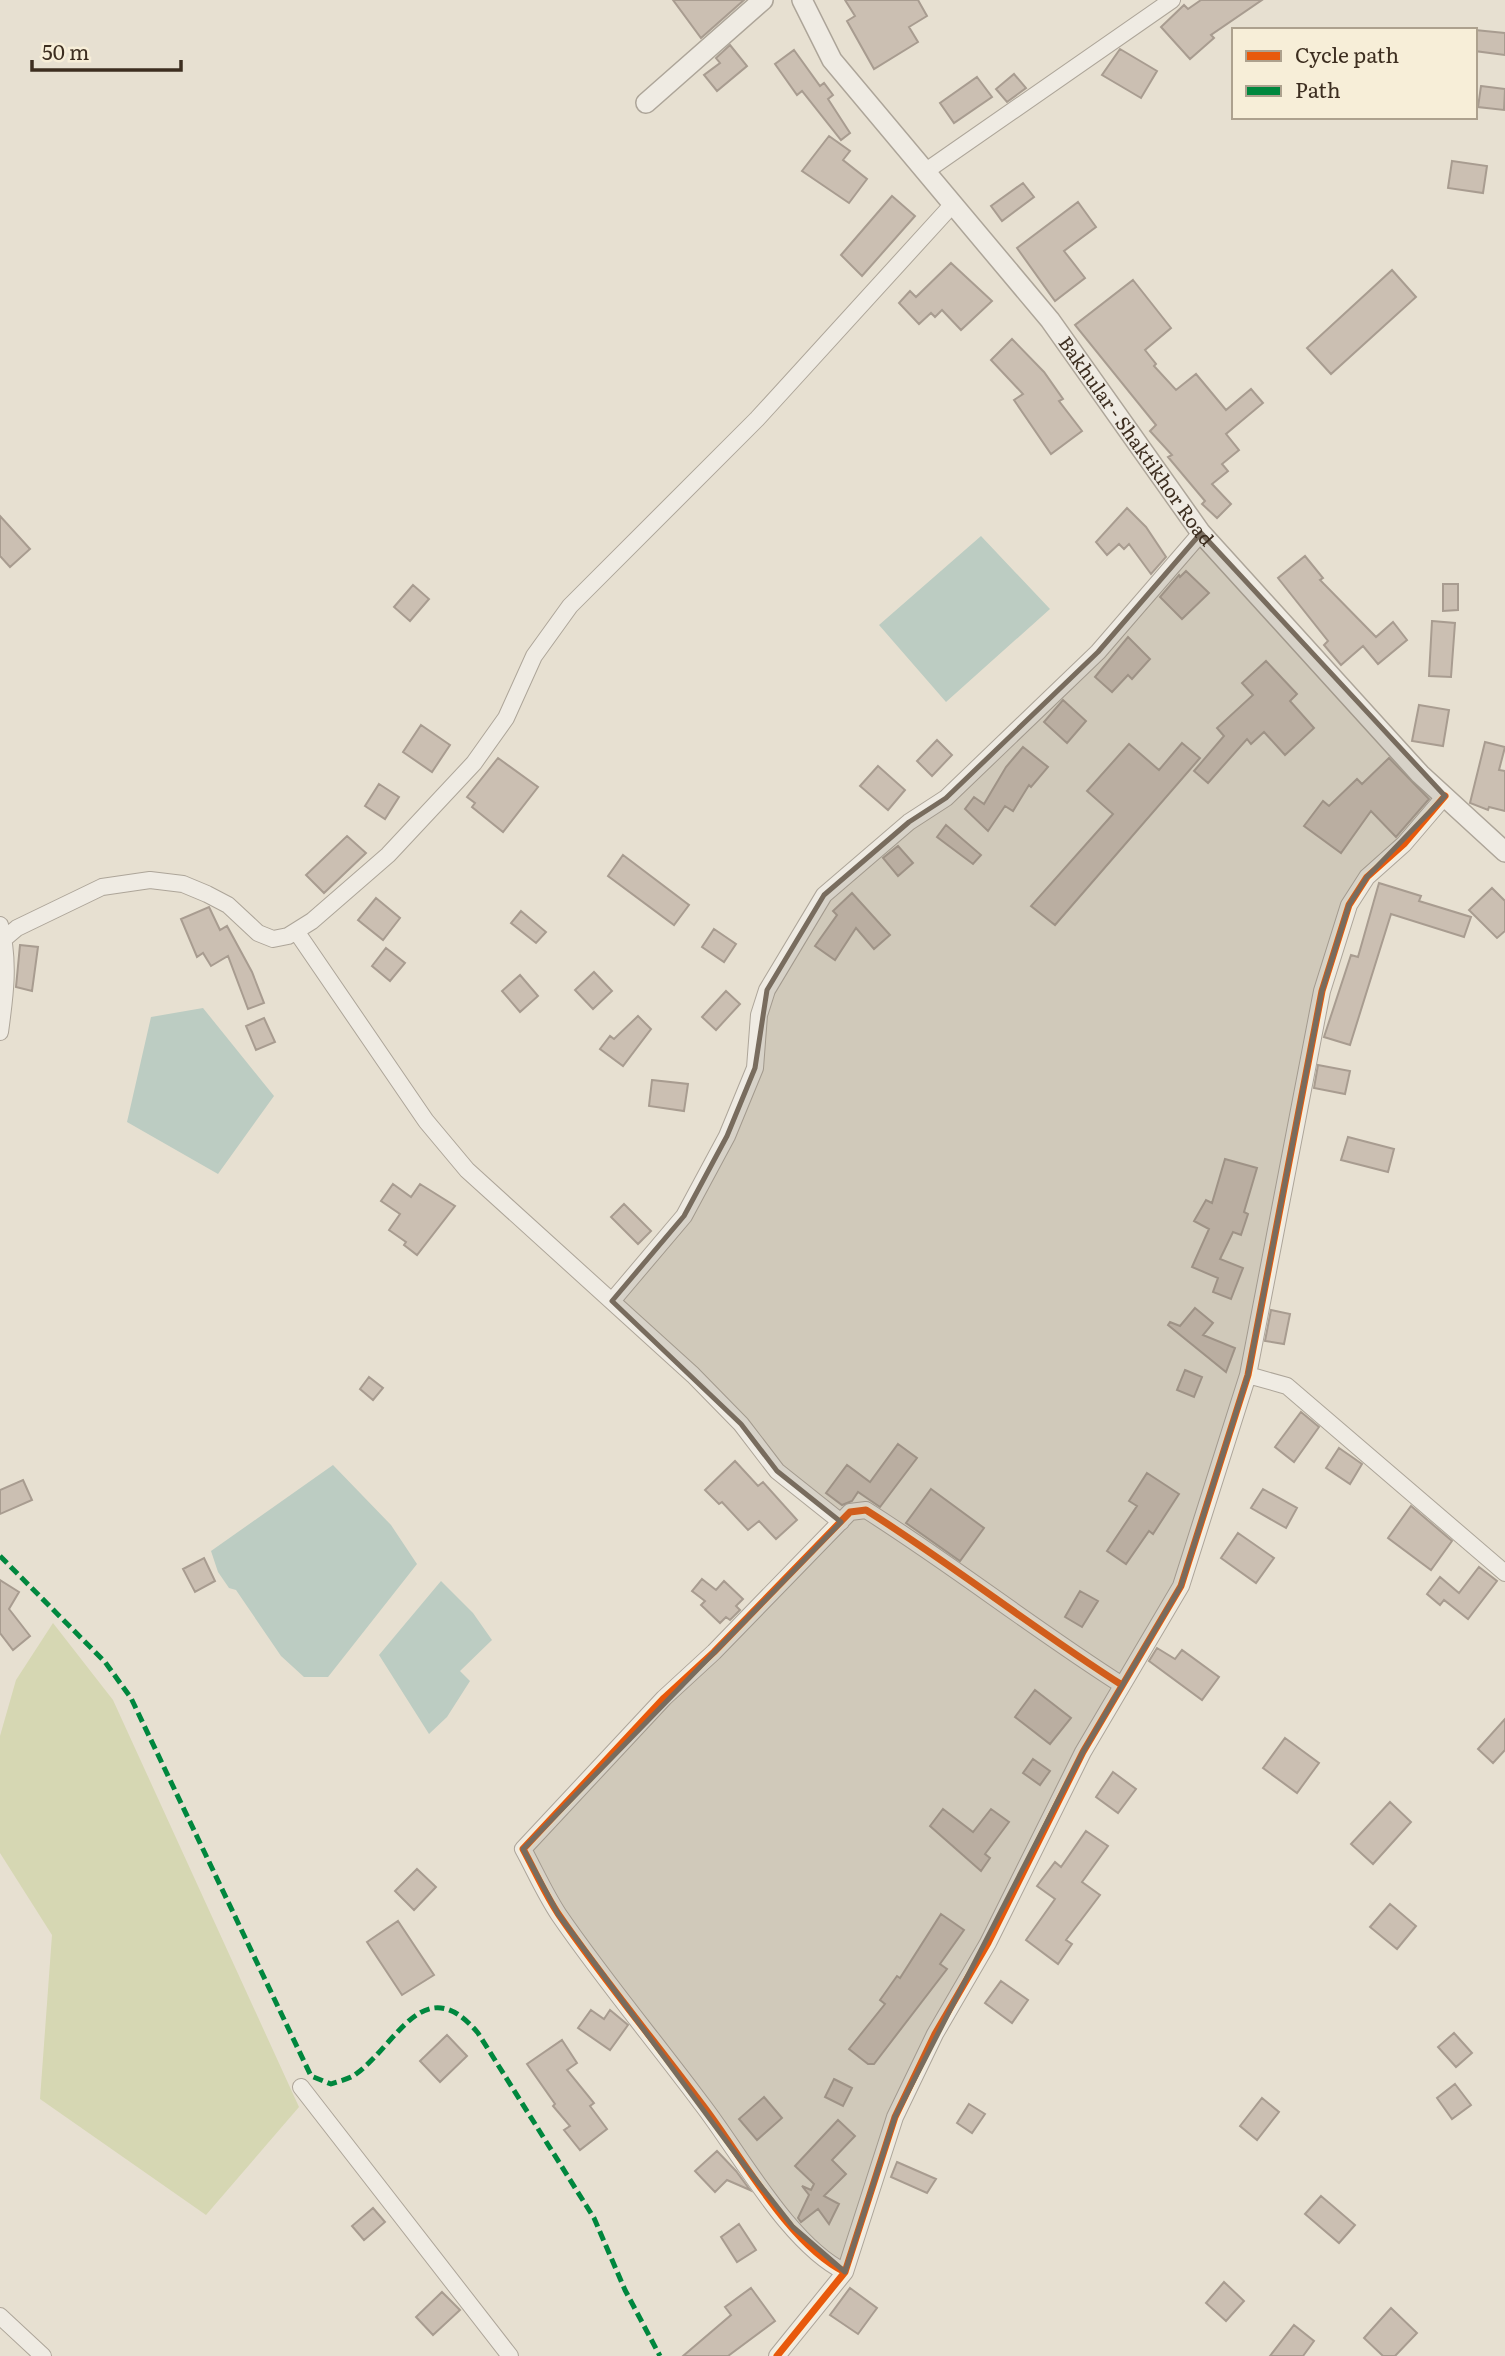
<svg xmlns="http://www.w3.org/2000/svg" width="1505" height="2356" font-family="Literata,serif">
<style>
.green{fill:#d6d7b3}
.water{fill:#bcccc2}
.building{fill:#cbbfb2;stroke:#a89c90;stroke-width:2}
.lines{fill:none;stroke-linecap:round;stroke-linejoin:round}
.minor-casing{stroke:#ada599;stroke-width:18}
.tertiary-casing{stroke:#ada599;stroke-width:22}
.minor{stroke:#efebe3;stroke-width:16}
.tertiary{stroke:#efebe3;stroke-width:19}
.quiet{stroke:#00873e;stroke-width:5;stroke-dasharray:10 5;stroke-linecap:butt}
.cycleway-casing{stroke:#f7eed8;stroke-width:11}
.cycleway{stroke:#e8590c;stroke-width:7}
.marked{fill:#786c5e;fill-opacity:0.2;stroke:#786c5e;stroke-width:5;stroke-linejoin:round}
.labels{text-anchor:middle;stroke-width:5;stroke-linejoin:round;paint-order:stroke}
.street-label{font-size:19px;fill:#3d2e20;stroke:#f7eed8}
</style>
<rect width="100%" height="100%" fill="#e7e0d1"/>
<!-- green -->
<path class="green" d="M53 1623 113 1700 299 2107 206 2215 40 2099 52 1935 0 1853V1736L16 1680Z"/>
<!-- water -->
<path class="water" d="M981 536 1050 609 946 702 879 625Z
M203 1008 274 1096 218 1174 127 1122 151 1017Z
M333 1465 391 1525 417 1564 328 1677H304L281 1656 236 1590 229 1588 218 1572 211 1551Z
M441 1581 473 1613 492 1640 460 1671 470 1681 447 1717 429 1734 379 1655Z"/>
<!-- building -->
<path class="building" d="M673 0H744L701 38Z
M845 0H918L927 16 909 27 918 42 874 69 847 21 855 16Z
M1201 0H1262L1211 35 1214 38 1190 59 1161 27 1184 5 1188 9Z
M1475 30 1505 33V55L1475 51Z
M730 45 747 66 717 91 704 75 720 63 716 58Z
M1120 49 1157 71 1141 98 1102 75Z
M794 50 820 86 824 83 833 95 828 99 850 133 841 140 802 91 797 95 775 64Z
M1014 74 1026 88 1007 102 996 89Z
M977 77 992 97 954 123 940 103Z
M1481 86 1505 89 1504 110 1478 107Z
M829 136 850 151 843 160 867 179 849 203 802 171Z
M1452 161 1487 166 1483 193 1448 188Z
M1023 183 1034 197 1002 221 991 206Z
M892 196 915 216 862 276 841 255Z
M1078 202 1096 227 1064 251 1085 278 1055 301 1017 248Z
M951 263 992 301 961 330 942 310 935 317 931 313 919 324 899 303 910 291 916 297Z
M1392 270 1416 297 1331 374 1307 348Z
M1133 280 1171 328 1145 350 1156 364 1154 366 1176 390 1196 374 1226 410 1251 389 1263 403 1226 434 1239 450 1222 464 1228 471 1212 484 1231 504 1217 518 1202 504 1205 501 1168 457 1172 455 1150 431 1156 425 1075 325Z
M1012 339 1044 372 1063 399 1059 401 1082 431 1051 454 1014 400 1023 394 991 360Z
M1127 508 1146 527 1166 557 1151 574 1129 544 1124 549 1119 544 1107 555 1096 542Z
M0 516 30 549 10 567 0 556Z
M1305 556 1323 578 1320 580 1376 637 1393 622 1407 640 1378 664 1363 646 1341 665 1324 645 1328 641 1278 578Z
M1186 571 1209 593 1182 619 1160 597 1179 575 1180 577Z
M1443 584H1458V610L1443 611Z
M413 585 429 599 410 621 394 607Z
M1432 621 1455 623 1451 677 1429 676Z
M1128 637 1150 659 1132 679 1128 675 1112 692 1095 677Z
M1266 661 1297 694 1290 701 1314 728 1285 755 1264 732 1251 744 1247 739 1208 783 1194 771 1224 736 1217 728 1253 695 1242 683Z
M1063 700 1086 721 1067 743 1044 722Z
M1419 705 1449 710 1443 746 1412 741Z
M421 725 450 745 432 772 403 752Z
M937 740 952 755 932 776 917 761Z
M1485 742 1505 747 1499 770 1505 771V811L1489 807 1488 810 1470 803Z
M1182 743 1200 758 1055 925 1031 906 1113 814 1087 791 1129 744 1159 770Z
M1023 747 1048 767 1031 787 1029 785 1013 811 1005 806 988 831 965 809 974 797 984 804 1006 767Z
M498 758 538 787 503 832 472 807 475 803 467 797Z
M1389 758 1429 799 1396 837 1371 811 1341 853 1304 826 1323 801 1329 806 1357 779 1362 784Z
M878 766 905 790 888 810 860 786Z
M379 784 399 797 385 819 365 806Z
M946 825 981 855 973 864 937 837Z
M347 836 366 853 324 893 306 875Z
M898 846 913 863 898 876 883 858Z
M623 855 689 905 674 925 608 876Z
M1379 883 1421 896 1419 901 1471 917 1464 937 1391 914 1350 1045 1324 1037 1351 955 1358 957Z
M1492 888 1505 901V931L1497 938 1469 910Z
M852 893 890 935 874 949 856 928 835 960 815 946 837 915 833 911Z
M376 898 400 918 383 940 358 920Z
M209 907 220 930 227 926 252 972 264 1003 248 1009 228 956 211 966 203 953 197 957 181 919Z
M521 911 546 932 536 943 511 923Z
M714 929 736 944 724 962 702 947Z
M20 945 38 947 32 991 16 987Z
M386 948 405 963 390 981 372 966Z
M594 972 612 991 593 1009 575 990Z
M520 975 538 996 520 1012 502 991Z
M726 991 740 1004 716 1030 702 1017Z
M638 1016 651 1029 623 1066 600 1049 610 1036 614 1039Z
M264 1018 275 1042 256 1050 246 1026Z
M1318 1065 1350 1071 1345 1094 1314 1088Z
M652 1080 688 1084 684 1111 649 1106Z
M1348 1137 1394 1149 1388 1172 1341 1160Z
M1225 1159 1257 1168 1244 1212 1248 1214 1241 1235 1233 1232 1220 1259 1243 1268 1231 1299 1213 1292 1218 1278 1192 1267 1209 1229 1194 1221 1206 1200 1212 1203Z
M393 1184 411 1197 420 1184 455 1206 417 1255 404 1245 406 1242 389 1230 400 1214 381 1201Z
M624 1204 651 1231 638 1244 611 1217Z
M1195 1308 1213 1323 1203 1335 1235 1348 1226 1372 1168 1325 1170 1322 1180 1326Z
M1271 1310 1290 1314 1284 1344 1265 1341Z
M1185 1370 1202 1377 1194 1397 1177 1390Z
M369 1377 383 1388 373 1400 360 1389Z
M1301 1412 1319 1427 1294 1462 1275 1447Z
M898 1444 917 1458 880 1507 858 1492 852 1501 842 1505 826 1493 847 1465 870 1482Z
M1339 1448 1362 1464 1350 1484 1326 1468Z
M735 1461 758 1486 763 1482 797 1520 776 1539 759 1521 748 1530 722 1502 719 1504 705 1490Z
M1147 1473 1179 1494 1153 1534 1149 1531 1126 1564 1107 1551 1137 1506 1129 1501Z
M23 1480 32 1500 0 1514V1490Z
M931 1489 984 1528 960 1561 906 1523Z
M1263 1489 1297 1508 1286 1528 1251 1508Z
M1411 1506 1452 1541 1431 1570 1388 1538Z
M1238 1533 1274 1558 1256 1583 1221 1558Z
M204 1558 215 1581 195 1592 183 1569Z
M1479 1567 1497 1581 1468 1619 1444 1600 1440 1605 1427 1594 1440 1577 1459 1593Z
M702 1579 716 1590 724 1581 743 1599 736 1606 740 1610 730 1620 726 1617 720 1623 701 1605 705 1601 692 1591Z
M0 1580 19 1592 9 1609 30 1636 13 1650 0 1633Z
M1080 1591 1098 1601 1082 1627 1065 1617Z
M1157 1648 1175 1659 1182 1650 1219 1677 1202 1700 1149 1661Z
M1035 1690 1071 1718 1050 1744 1015 1717Z
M1505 1719V1750L1493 1763 1478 1749Z
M1285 1738 1319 1763 1297 1793 1263 1768Z
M1033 1759 1050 1771 1040 1785 1023 1773Z
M1113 1772 1136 1789 1118 1813 1096 1797Z
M1390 1802 1411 1822 1373 1864 1351 1844Z
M943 1809 973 1832 991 1809 1009 1822 985 1854 990 1858 981 1871 930 1826Z
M1086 1831 1108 1846 1082 1882 1100 1895 1066 1940 1072 1944 1058 1964 1026 1940 1055 1899 1037 1886 1055 1862 1061 1867Z
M417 1869 436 1887 414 1910 395 1891Z
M1390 1904 1416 1926 1397 1949 1370 1927Z
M941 1914 964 1930 940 1964 947 1969 874 2064H868L849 2049 885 2004 880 2000 897 1976 900 1978Z
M398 1921 434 1975 402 1995 367 1942Z
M1001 1981 1028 2000 1012 2023 985 2003Z
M591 2010 604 2019 610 2010 628 2025 610 2050 578 2028Z
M1454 2033 1472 2053 1456 2067 1438 2047Z
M447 2035 467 2056 440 2082 420 2061Z
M562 2040 577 2063 567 2070 594 2103 590 2106 607 2129 580 2150 564 2130 570 2126 553 2106 555 2104 527 2064Z
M834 2079 852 2088 843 2106 825 2097Z
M1455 2084 1471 2105 1452 2119 1437 2098Z
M764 2097 782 2118 757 2140 739 2119Z
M1262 2098 1279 2112 1257 2140 1240 2126Z
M969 2104 985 2114 972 2133 957 2123Z
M838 2120 855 2136 832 2160 846 2174 824 2196 839 2204 829 2224 818 2209 801 2222 798 2218 809 2195 802 2186 811 2190 814 2184 795 2166Z
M717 2151 736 2171 750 2190 727 2180 715 2192 695 2171Z
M897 2162 936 2179 927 2193 891 2177Z
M1321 2196 1355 2225 1339 2243 1305 2214Z
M373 2208 385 2222 364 2240 352 2226Z
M739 2224 756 2250 737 2262 721 2237Z
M1224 2282 1244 2301 1226 2321 1206 2303Z
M751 2288 775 2321 728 2356H683L731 2315 725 2307Z
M850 2288 877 2308 858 2334 830 2315Z
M442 2292 460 2310 433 2335 416 2317Z
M1391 2308 1417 2333 1395 2356H1383L1364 2338Z
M1294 2325 1314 2341 1303 2356H1270Z"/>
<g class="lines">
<defs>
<path id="minor" d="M926 171 1172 0
M0 925C10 960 5 996 0 1032
M296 931 426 1121 467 1170 693 1375 741 1424 777 1471 841 1522
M4 939 17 928 102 887 150 880 183 884 207 894 228 905 258 933 273 939 288 936 312 921 388 855 474 763 506 718 534 656 570 606 757 419 953 204
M612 1301 684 1216 727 1136 755 1068 759 1015 767 990 824 895 909 822 946 798 1098 652 1201 533
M1248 1375 1287 1386 1505 1573
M301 2087 510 2356
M845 2272C788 2244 740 2153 701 2103 654 2040 603 1979 559 1915 545 1894 535 1871 523 1849L664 1698 714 1652 850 1512 866 1510C953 1565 1034 1629 1122 1685
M0 2316 43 2356
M777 2356 845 2272 895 2117 935 2034 988 1943 1083 1752 1181 1586 1248 1375 1322 991 1349 905 1367 877 1404 844 1445 796"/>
<g id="tertiary">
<path id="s1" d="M802 0 832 60 1050 320 1201 533 1420 774 1505 852"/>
<path d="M646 103 763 0"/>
</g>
</defs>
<!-- minor casing -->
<use href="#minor" class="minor-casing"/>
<!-- tertiary casing -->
<use href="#tertiary" class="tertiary-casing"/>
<!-- minor -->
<use href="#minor" class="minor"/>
<!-- tertiary -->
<use href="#tertiary" class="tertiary"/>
<!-- quiet -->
<path class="quiet" d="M0 1556 105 1662 131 1698 311 2076 331 2084C339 2081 350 2079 356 2074 398 2043 424 1969 478 2033L594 2218 625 2290 660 2356"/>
<defs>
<path id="cycleway" d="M845 2272C788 2244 740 2153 701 2103 654 2040 603 1979 559 1915 545 1894 535 1871 523 1849L664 1698 714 1652 850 1512 866 1510C953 1565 1034 1629 1122 1685
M777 2356 845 2272 895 2117 935 2034 988 1943 1083 1752 1181 1586 1248 1375 1322 991 1349 905 1367 877 1404 844 1445 796"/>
</defs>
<!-- cycleway casing -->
<use href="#cycleway" class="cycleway-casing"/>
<!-- cycleway -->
<use href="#cycleway" class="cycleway"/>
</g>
<!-- marked area -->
<path class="marked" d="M1201 533 1445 796 1367 877 1349 905 1322 991 1248 1375 1181 1586 1083 1752 895 2117 845 2272 793 2227 738 2157 558 1914 523 1849 841 1522 777 1471 741 1424 612 1301 684 1216 727 1136 755 1068 767 990 824 895 909 822 946 798 1098 652Z"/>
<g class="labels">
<!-- street labels -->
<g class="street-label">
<text dy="7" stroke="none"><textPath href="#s1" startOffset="555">Bakhular - Shaktikhor Road</textPath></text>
</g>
</g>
<!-- legend -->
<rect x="1232" y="28" width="245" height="91" fill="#f7eed8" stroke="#ada18e" stroke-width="2"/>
<rect x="1246" y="51" width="35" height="10" fill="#e8590c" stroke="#ada18e" stroke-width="2"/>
<text x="1295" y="63" font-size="21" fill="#3d2e20">Cycle path</text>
<rect x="1246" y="86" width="35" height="10" fill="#00873e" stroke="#ada18e" stroke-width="2"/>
<text x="1295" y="98" font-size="21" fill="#3d2e20">Path</text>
<!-- scale -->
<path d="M32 60v10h149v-10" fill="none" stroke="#3d2e20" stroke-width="3.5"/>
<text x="42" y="60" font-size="21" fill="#3d2e20" stroke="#f7eed8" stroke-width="5" paint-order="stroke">50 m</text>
</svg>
